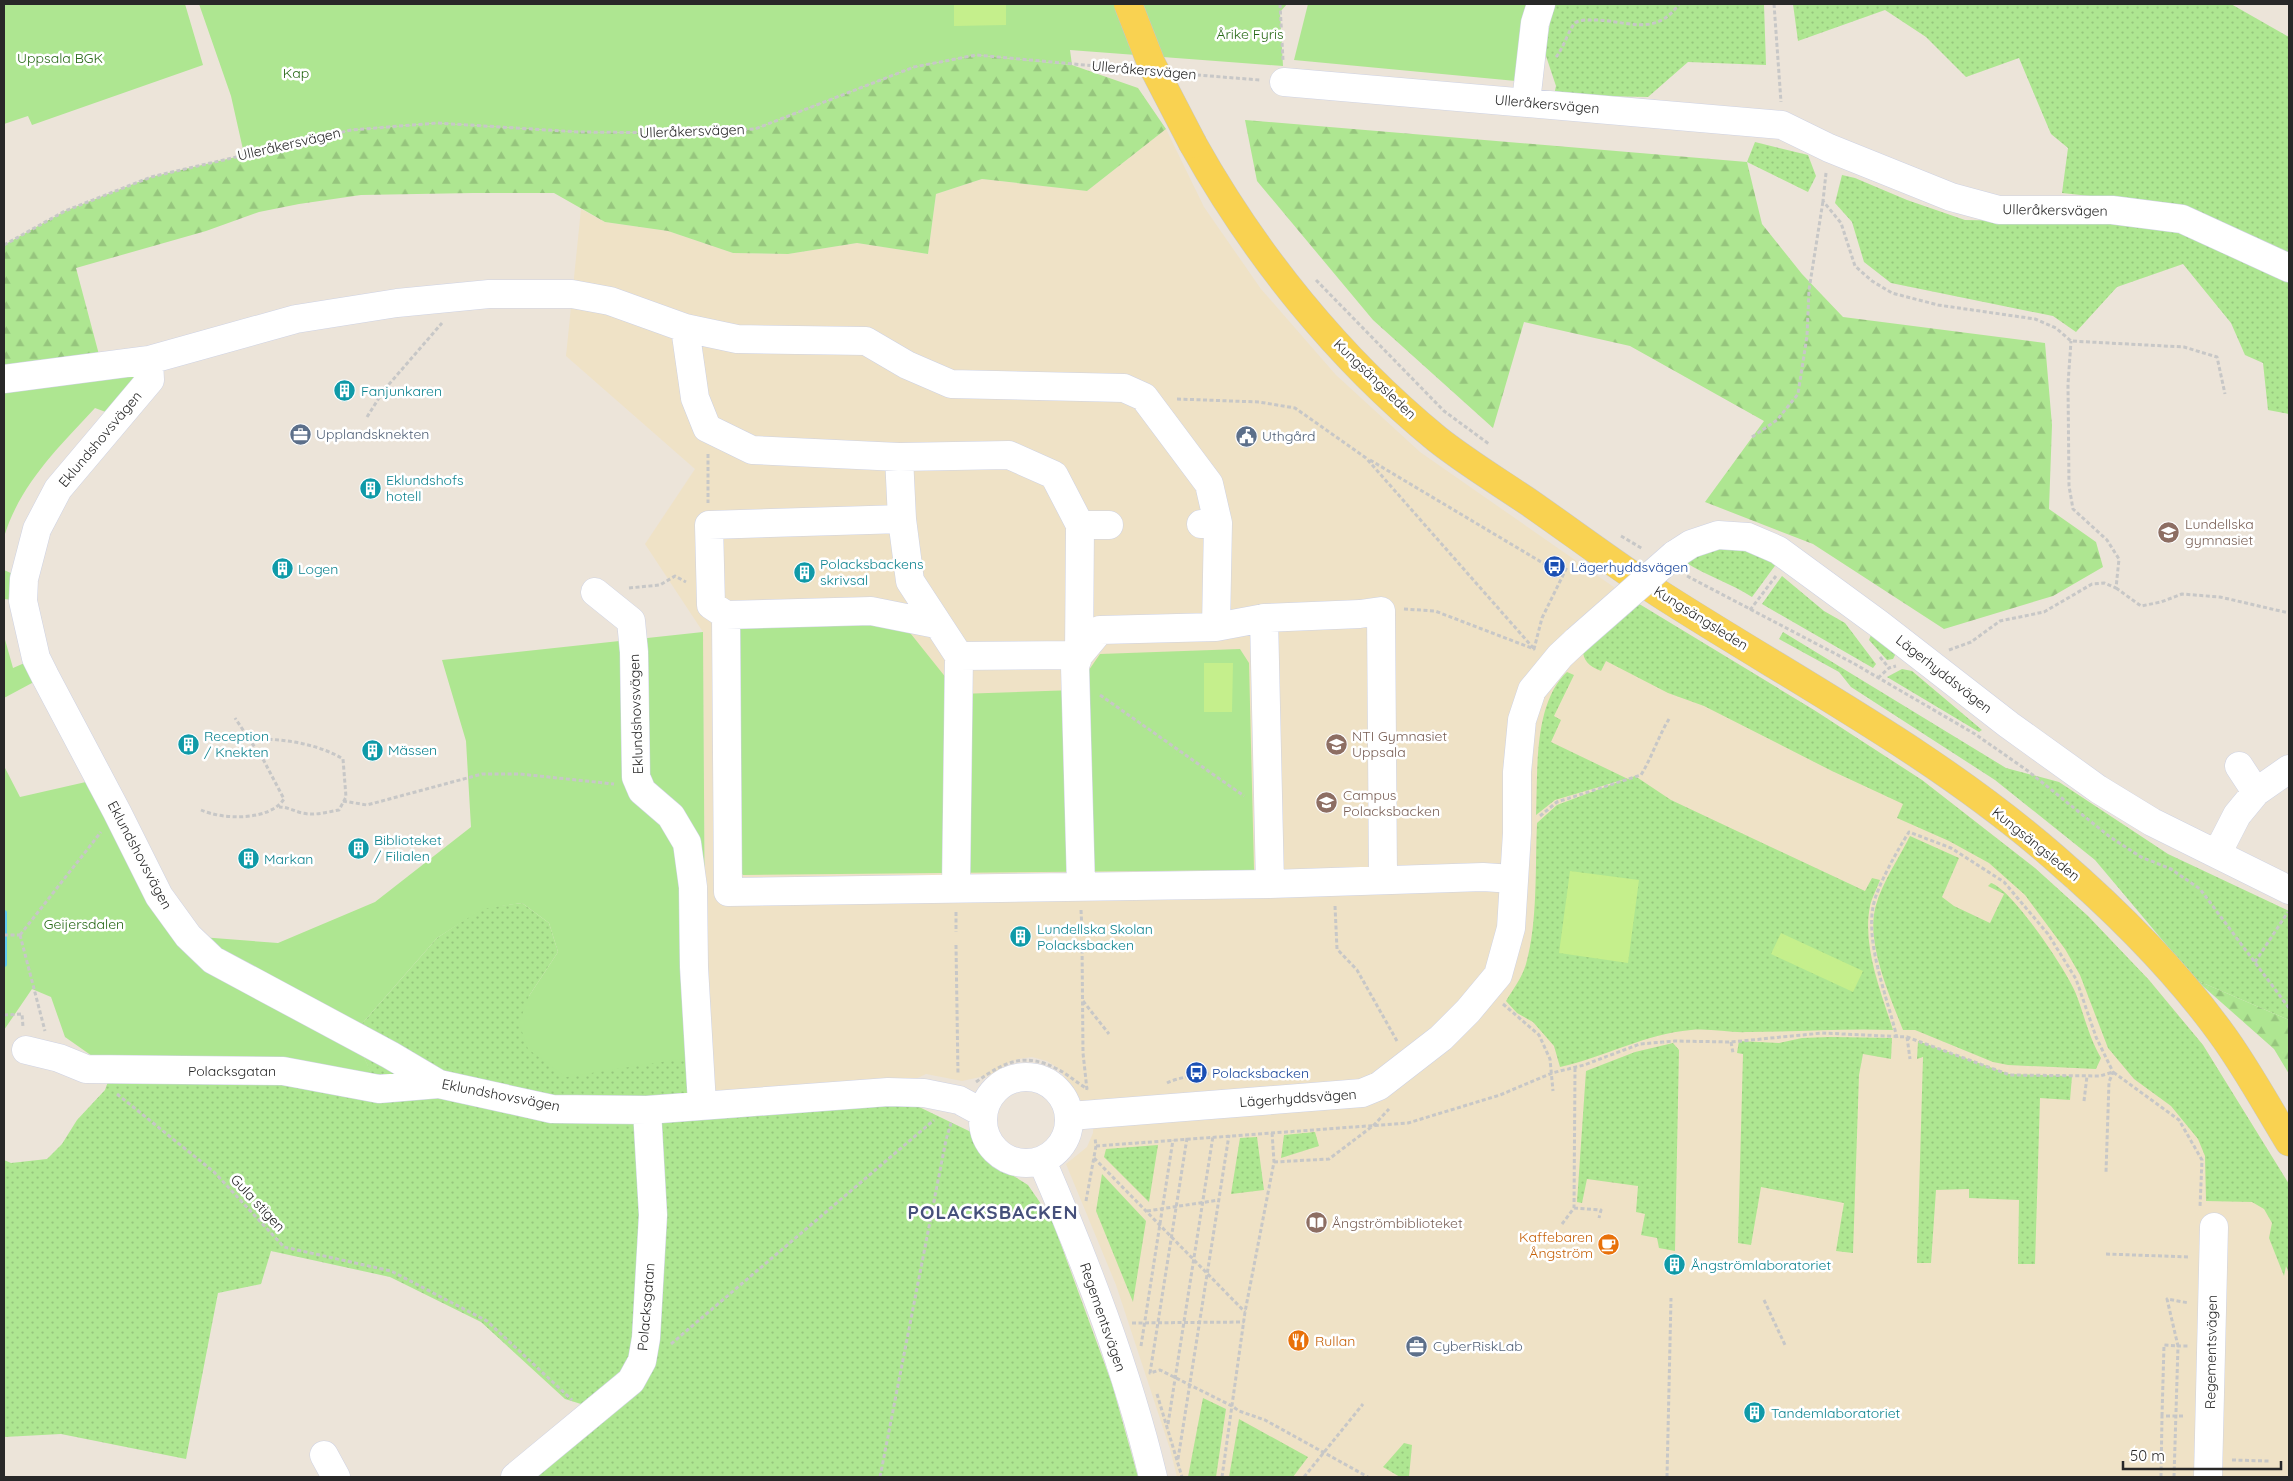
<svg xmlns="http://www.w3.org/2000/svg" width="2293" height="1481" font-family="Quicksand,sans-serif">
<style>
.education{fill:#efe2c6}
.grass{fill:url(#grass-dots)}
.forest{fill:url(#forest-firs)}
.park{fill:#aee691}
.pitch{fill:#c5ef8c}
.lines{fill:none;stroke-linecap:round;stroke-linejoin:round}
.stream{stroke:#64cef5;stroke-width:6}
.minor-casing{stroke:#ced2e3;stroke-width:29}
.major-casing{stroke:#c7c7c7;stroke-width:29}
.path{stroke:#c7c7c7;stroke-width:3;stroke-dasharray:4 2.5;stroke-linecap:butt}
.minor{stroke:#fff;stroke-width:28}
.major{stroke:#f9d251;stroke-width:28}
.minor-bridge-casing{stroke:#ced2e3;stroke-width:29;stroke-linecap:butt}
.major-bridge-casing{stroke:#c7c7c7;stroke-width:29;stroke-linecap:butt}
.minor-bridge{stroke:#fff;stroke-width:28}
.major-bridge{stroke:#f9d251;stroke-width:28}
.labels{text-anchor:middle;stroke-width:5;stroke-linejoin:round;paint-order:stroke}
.park-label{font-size:14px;fill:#266815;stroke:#fff}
.street-label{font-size:14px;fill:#282828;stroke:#fff}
.culture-label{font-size:14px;fill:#0d838f;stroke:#fff;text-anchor:start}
.service-label{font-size:14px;fill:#4e5e75;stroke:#fff;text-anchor:start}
.education-label{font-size:14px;fill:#785e54;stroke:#fff;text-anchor:start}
.transit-label{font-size:14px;fill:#164399;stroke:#fff;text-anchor:start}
.food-label{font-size:14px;fill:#c56008;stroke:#fff;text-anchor:end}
.district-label{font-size:19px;font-weight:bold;letter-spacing:1px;fill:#46507b;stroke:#fff}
</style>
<defs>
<pattern id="grass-dots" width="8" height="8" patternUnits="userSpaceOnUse" patternTransform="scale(1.25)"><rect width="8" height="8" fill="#aee691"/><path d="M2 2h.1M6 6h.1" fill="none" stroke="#96c57d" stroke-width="1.8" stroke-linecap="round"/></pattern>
<pattern id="forest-firs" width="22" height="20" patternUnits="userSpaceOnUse" patternTransform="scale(1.25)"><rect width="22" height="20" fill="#aee691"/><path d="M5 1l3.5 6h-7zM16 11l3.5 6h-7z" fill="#96c57d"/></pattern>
</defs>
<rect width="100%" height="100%" fill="#ece4d9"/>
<!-- education -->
<path class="education" d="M1166 129 1204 207 1261 289 1336 375 1420 452 1641 606 1814 710 1922 780 2035 868 2088 916 2149 980 2203 1045 2289 1184V1477H1177L1170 1449 1116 1285 1066 1164 1087 1147 1093 1133 1094 1119 1059 1069 1047 1061 1032 1057 1018 1059 1006 1064 994 1074 962 1081 926 1074 888 1092 702 1104 705 949 703 632 645 544 695 469 566 356 581 209 605 222 668 231 733 253 788 254 857 243 928 254 936 194 982 179 1087 191Z"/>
<!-- grass -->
<path class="grass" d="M1553 4H1764L1766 65 1688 62 1648 97 1554 95 1556 86 1545 53Z
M1793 4H2231L2289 37V258L2184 206 2062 193 2068 148 2051 134 2019 58 1966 77 1926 37 1885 10 1798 41Z
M1755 142 1808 155 1816 176 1808 192 1747 162Z
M1842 175 1855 178 1907 200 1965 220 2131 223 2193 234 2289 283V414L2268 410 2263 363 2245 355 2231 323 2183 264 2117 287 2076 332 2053 316 1891 283 1864 262 1852 222 1835 203Z
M1732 546 1757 552 1777 563 1752 597C1730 583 1707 576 1685 562L1702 551Z
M1782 576 1824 611 1845 623 1876 664 1873 668 1762 604Z
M1636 602 1814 710 1922 780 2035 868 2088 916 2149 980 2203 1045 2289 1184V1274L2286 1266 2284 1276 2269 1238 2272 1223 2264 1209 2252 1202 2206 1201 2205 1156 2198 1139 2171 1106 2134 1079 2108 1048 2080 975 2065 949 2025 895 1989 863 1949 841 1897 818 1903 804 1832 771 1704 706 1668 693 1606 661 1601 671C1587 665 1582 660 1583 645Z
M1783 632 2006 768 2059 782 2168 854 2289 911V1020L2196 980 2095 860 1995 780 1851 687 1839 672 1779 639Z
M1875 633 1896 653 1893 659 1887 660 1869 640 1871 635Z
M1902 669 1912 671 1982 730 1979 732 1887 677Z
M1567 672 1574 675 1554 716 1561 720 1551 742 1628 779 1635 776 1671 800 1865 891 1872 878 1880 880C1877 889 1872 897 1870 906 1862 946 1881 992 1893 1030 1844 1028 1797 1032 1748 1032 1729 1033 1710 1028 1691 1030 1645 1034 1605 1057 1560 1067L1554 1046 1533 1022 1517 1013 1506 1001C1513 989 1522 978 1526 964 1538 922 1535 867 1537 823L1557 805 1626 779 1555 800 1536 815C1538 771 1533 704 1567 672Z
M1910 836 1959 858 1942 897 1954 906 1990 923 2004 894 1988 886 1991 883C2012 889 2067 971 2076 994 2085 1017 2088 1035 2101 1058L2096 1069 2008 1065 1993 1062 1915 1030H1903C1890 996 1865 942 1876 905 1883 881 1899 858 1910 836Z
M522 903 549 923 558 952 529 996 699 1056 702 1104 888 1092 971 1132 988 1160 1028 1185 1052 1220 1112 1384 1138 1477H530L597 1409 565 1399 481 1322 390 1277 271 1251 261 1284 218 1293 186 1459 61 1434 4 1437V1160L11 1163 47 1159 62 1144 77 1120 105 1090 112 1070 378 1088 353 1034 437 938 482 908Z
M1830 1037 1892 1038 1891 1059 1863 1054 1859 1075 1853 1253 1836 1251 1844 1203 1761 1187 1751 1245 1738 1243 1743 1054 1737 1053 1739 1041 1779 1043 1802 1038Z
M1918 1041 2009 1074 2072 1076 2070 1100 2040 1098 2035 1264H2018L2019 1200 1969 1198V1189L1936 1190 1931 1263H1917L1923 1057 1917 1059Z
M1673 1043 1679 1050 1675 1251 1659 1248 1657 1238 1641 1235 1645 1214 1636 1212 1638 1186 1587 1179 1582 1203 1577 1202 1586 1071 1635 1052Z
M1315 1132 1319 1146 1281 1158 1284 1135Z
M1257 1137 1264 1190 1231 1194 1240 1138Z
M1158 1145 1149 1202 1104 1157 1106 1149Z
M1102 1174 1146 1221 1133 1302 1096 1211Z
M1203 1398 1226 1409 1216 1477H1188Z
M1239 1419 1308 1457 1293 1477H1229Z
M1404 1443 1412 1445 1409 1477H1400L1383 1467Z"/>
<!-- forest -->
<path class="forest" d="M976 55 1072 65 1138 88 1166 129 1087 191 982 179 936 194 928 254 857 243 788 254 733 253 668 231 605 222 554 193H473L361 195 299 204 259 212 206 231 76 268 102 366 4 379V245L65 211 151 177 351 130 437 123 579 132 683 133 755 129 914 67Z
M1245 120 1747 162 1762 224 1802 274 1843 317 2045 343 2052 425 2049 509 2096 542 2103 567 2053 596 1944 629 1813 544 1705 502 1764 421 1630 346 1524 322 1493 428 1373 320 1257 181Z
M2196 980 2289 1020V1074L2274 1049Z"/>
<!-- park -->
<path class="park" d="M4 4H185L203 65 32 125 28 116 4 124Z
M199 4H1287L1280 12 1283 66 1070 50 1072 65 976 55 914 67 755 129 683 133 579 132 437 123 351 130 244 154 231 96Z
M1308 4H1529L1516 81 1294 60Z
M149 360 119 417 95 408C59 447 20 484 4 537V379Z
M4 570 24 579 23 601 4 599Z
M903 624 959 694 1075 690 1100 654 1240 649 1249 663 1254 870 743 875 739 871 735 628Z
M703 632 705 949 699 1056 566 1077 528 1049 519 1023 529 996 558 952 549 923 522 903 482 909 437 938 353 1034 379 1089 112 1070 65 1037 51 997 32 989 4 1030V766L20 797 99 779 188 936 278 943 375 902 471 827 466 741 442 660Z
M4 636 13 668 36 658 45 676 4 698Z"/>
<!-- pitch -->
<path class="pitch" d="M954 4H1006V25L954 26Z
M1204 663H1233L1232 712H1204Z
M1570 871 1639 880 1628 963 1559 953Z
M1781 933 1863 971 1853 992 1771 954Z"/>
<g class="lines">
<!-- stream -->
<path class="stream" d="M4 913V964"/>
<defs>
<path id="minor" d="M1284 82 1782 125 1829 148 1951 197 1999 210H2112L2182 219 2289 268
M1526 102 1535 23 1541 4
M685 328 695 398 707 428 752 450 899 457 1009 455 1054 475 1080 525 1079 655 1075 666 1081 886
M149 360 150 380 58 489 37 529 24 579 23 601 36 658 45 676 117 812 159 896 188 936 213 960 390 1055 439 1084 552 1109 647 1110 888 1092 924 1093 959 1100 983 1113
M4 379 149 360 296 319 397 303 489 294H572L610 301 685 328 737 339 866 341 907 365 951 384 1124 388 1144 397 1209 484 1218 523 1201 524
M899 457 902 519 910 581 959 656 1079 655 1100 630 1216 627 1264 618 1270 884
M902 519 709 525 711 605 726 615 871 611 936 624
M1080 525H1109
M1674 555 1691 544 1718 535 1748 537 1778 550 1879 624 2009 725 2098 789 2152 822 2289 890
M595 592 631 621 634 652 636 777 642 791 671 816 687 843 693 887 694 967 702 1104
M726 615 728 892 1270 884 1483 877 1513 879
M1264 618 1360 614 1381 611 1383 880
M1216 627 1218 523
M2256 792 2289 769
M2217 854 2237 815 2256 792 2239 766
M956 888 959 656
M26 1050 59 1058 86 1069 283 1071 379 1089 439 1084
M983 1120a43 43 0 1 1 86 0a43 43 0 1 1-86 0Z
M1070 1116 1362 1093 1379 1086 1441 1038 1468 1011 1498 975 1511 928 1517 833V772L1522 720 1532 690 1560 656 1576 641
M1042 1161C1086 1263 1127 1369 1153 1477
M324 1455 336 1477
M515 1477 631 1381 642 1361 646 1338 653 1215 647 1110
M2208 1477 2214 1227"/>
<path id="major" d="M1193 144C1255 255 1338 358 1437 439 1466 462 1499 482 1530 503 1573 533 1616 565 1660 594 1794 680 1935 753 2055 858 2115 910 2174 968 2221 1033 2246 1067 2267 1106 2289 1142"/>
</defs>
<!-- minor casing -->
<use href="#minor" class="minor-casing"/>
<!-- major casing -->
<use href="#major" class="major-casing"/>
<!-- path -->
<path class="path" d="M1280 4 1283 60
M1774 4 1781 102
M1556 57C1563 49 1569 29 1575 23 1579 20 1586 20 1590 20 1626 19 1654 39 1679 4
M1184 74 1260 80
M1826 173 1823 201 1841 223 1855 266 1872 281 1892 293 1938 305 2035 319 2056 328 2071 341 2184 347 2217 357 2225 394
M4 245 65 211 151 177 351 130 437 123 579 132 683 133 755 129 914 67 976 55 1128 69
M1316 280 1444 411 1489 444
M1177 399 1259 402 1295 408 1366 458 1535 650
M367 417 384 390 442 323
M1752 437 1777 420 1798 394 1807 336 1809 290 1823 201
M708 454V503
M1370 460 1563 575
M1621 536 1643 549
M1687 576 1853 663 1975 734 2028 771 2110 837 2141 857 2171 869 2200 889 2289 1008
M629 588 660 585 675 576 686 582
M2116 588 2141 606 2161 602 2182 594 2220 597 2289 613
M1404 609 1435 611 1534 649 1542 618 1567 567
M1750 610 1776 576
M1949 650 1971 642 2000 621 2044 612 2092 584 2104 583 2116 588 2119 559 2107 540 2073 509 2069 486 2068 384 2071 341
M1880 657 1889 668
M1878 678 1889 668 1896 666
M1100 695 1244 796
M249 739C279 738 317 743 343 759L346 797 339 810C327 812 315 816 302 813 294 811 288 807 279 807
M343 801 367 805 482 774H520L614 784
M201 810C223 820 270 821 284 799L264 761 235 718
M1540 816 1557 802 1641 775C1652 757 1658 737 1669 719
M1335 906 1337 949 1357 970 1397 1041
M1081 910 1082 930
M956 912V932
M4 935H20
M20 935 45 1031
M20 935 101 832
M1082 943 1083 1053 1087 1090
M956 945 958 1075
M2255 962 2288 912
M1083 1001 1109 1034
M1503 1004 1539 1035 1550 1059 1553 1091
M4 1015 22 1014 23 1027
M1907 1037 1910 1059
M1897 1038C1888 999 1866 947 1873 907 1876 888 1898 849 1909 832L1951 848 2004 882 2048 934 2076 979 2096 1037 2113 1072 2109 1082 2106 1172
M1731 1042 1733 1053
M976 1082C1004 1062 1025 1051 1059 1070 1069 1075 1078 1084 1088 1089
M1167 1083C1187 1072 1259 1069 1282 1074
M117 1094 214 1172 284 1247 391 1271 487 1321 572 1400
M2084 1101 2087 1076
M1187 1138 1150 1373 1160 1370 1232 1406 1239 1411 1265 1420 1368 1477
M1096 1146 1408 1123 1500 1095 1552 1073 1584 1065 1640 1044 1675 1041 1731 1042 1822 1033 1907 1037 2010 1075 2100 1076 2113 1072 2179 1120 2202 1160 2200 1207
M1094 1158 1245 1312
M1274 1162 1329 1159 1374 1125 1389 1109
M1086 1201 1096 1146 1095 1138
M1574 1208 1601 1210 1599 1218
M1147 1211 1219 1200
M1562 1224 1574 1208 1575 1068
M2106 1254 2190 1257
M1764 1300 1785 1345
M1132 1323 1244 1322
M671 1344 934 1120
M1141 1346 1173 1140
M1157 1394 1182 1477
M2162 1416 2164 1345 2178 1346 2167 1299 2189 1303
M1168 1424 1213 1136
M1178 1459 1229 1135
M2232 1460 2269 1461
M880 1477 946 1140 951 1123
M1222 1477 1245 1312 1274 1162 1272 1132
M1304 1477 1363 1404
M1667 1477 1671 1298
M2161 1477 2162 1416H2185
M2174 1477 2178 1346H2189"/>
<!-- minor -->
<use href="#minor" class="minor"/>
<!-- major -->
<use href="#major" class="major"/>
<defs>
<path id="minor-bridge" d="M1576 641 1674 555"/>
<path id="major-bridge" d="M1128 4 1151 63 1193 144"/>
</defs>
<!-- minor-bridge casing -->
<use href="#minor-bridge" class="minor-bridge-casing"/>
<!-- major-bridge casing -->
<use href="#major-bridge" class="major-bridge-casing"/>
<!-- minor-bridge -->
<use href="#minor-bridge" class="minor-bridge"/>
<!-- major-bridge -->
<use href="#major-bridge" class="major-bridge"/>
</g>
<!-- icons -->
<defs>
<symbol id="building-disc" viewBox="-11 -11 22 22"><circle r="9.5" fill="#0f9aa8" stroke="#fff"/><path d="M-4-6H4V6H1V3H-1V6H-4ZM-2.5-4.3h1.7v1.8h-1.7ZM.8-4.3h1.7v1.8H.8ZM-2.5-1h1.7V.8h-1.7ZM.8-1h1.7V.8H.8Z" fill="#fff"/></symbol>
<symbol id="office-disc" viewBox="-11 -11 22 22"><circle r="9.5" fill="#5c6f8a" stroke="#fff"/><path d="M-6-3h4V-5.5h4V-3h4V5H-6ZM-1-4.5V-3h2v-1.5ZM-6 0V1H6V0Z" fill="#fff"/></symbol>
<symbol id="civic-disc" viewBox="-11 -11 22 22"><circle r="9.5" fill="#5c6f8a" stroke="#fff"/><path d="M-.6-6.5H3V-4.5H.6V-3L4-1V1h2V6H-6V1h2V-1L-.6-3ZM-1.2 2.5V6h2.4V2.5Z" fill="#fff"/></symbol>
<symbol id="school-disc" viewBox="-11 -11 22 22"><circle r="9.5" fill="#8d6e63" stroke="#fff"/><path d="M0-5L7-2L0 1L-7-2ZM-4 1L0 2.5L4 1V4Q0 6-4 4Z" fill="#fff"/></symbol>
<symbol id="bus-disc" viewBox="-11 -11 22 22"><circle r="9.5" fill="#1a4fb4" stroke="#fff"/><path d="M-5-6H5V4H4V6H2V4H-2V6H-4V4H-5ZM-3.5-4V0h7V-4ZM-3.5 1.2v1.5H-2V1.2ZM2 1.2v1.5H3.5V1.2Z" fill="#fff"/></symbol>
<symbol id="university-disc" viewBox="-11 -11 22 22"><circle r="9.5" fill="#8d6e63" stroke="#fff"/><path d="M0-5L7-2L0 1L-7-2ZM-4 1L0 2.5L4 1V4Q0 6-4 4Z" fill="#fff"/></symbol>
<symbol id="library-disc" viewBox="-11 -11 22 22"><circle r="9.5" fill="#8d6e63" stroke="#fff"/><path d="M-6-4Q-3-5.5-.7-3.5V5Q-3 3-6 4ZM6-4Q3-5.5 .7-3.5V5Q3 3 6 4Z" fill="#fff"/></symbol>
<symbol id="cafe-disc" viewBox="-11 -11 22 22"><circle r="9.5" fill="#e8710a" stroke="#fff"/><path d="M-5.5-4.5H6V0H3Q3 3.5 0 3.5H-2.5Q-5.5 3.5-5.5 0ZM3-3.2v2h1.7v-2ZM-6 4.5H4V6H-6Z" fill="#fff"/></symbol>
<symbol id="restaurant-disc" viewBox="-11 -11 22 22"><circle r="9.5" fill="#e8710a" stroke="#fff"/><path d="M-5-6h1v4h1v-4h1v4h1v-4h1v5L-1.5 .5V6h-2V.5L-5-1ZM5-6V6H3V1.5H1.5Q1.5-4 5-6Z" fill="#fff"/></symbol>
</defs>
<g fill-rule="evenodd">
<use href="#building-disc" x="332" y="378" width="25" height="25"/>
<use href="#office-disc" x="288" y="422" width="25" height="25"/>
<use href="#civic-disc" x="1234" y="424" width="25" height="25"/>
<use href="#building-disc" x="358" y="476" width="25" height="25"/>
<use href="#school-disc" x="2156" y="520" width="25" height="25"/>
<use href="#bus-disc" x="1542" y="554" width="25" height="25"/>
<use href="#building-disc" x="270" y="556" width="25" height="25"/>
<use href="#building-disc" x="792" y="560" width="25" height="25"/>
<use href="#building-disc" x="176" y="732" width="25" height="25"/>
<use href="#school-disc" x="1324" y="732" width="25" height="25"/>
<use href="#building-disc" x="360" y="738" width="25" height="25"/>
<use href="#university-disc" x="1314" y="790" width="25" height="25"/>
<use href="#building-disc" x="346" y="836" width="25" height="25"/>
<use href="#building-disc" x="236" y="846" width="25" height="25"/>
<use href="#building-disc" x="1008" y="924" width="25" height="25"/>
<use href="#bus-disc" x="1184" y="1060" width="25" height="25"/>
<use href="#library-disc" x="1304" y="1210" width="25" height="25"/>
<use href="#cafe-disc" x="1596" y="1232" width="25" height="25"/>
<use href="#building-disc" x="1662" y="1252" width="25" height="25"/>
<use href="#restaurant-disc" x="1286" y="1328" width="25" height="25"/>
<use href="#office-disc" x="1404" y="1334" width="25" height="25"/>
<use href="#building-disc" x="1742" y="1400" width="25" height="25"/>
</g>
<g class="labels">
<!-- park labels -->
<g class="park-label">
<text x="1250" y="39">Årike Fyris</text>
<text x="60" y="63">Uppsala BGK</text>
<text x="296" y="78">Kap</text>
<text x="84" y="929">Geijersdalen</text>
</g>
<!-- street labels -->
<g class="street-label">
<text transform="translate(1144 70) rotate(5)" y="5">Ulleråkersvägen</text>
<text transform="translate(1547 104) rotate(5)" y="5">Ulleråkersvägen</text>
<text transform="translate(692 131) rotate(-2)" y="5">Ulleråkersvägen</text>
<text transform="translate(289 144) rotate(-13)" y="5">Ulleråkersvägen</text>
<text transform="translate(2055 210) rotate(1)" y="5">Ulleråkersvägen</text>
<text transform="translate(1375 379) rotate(44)" y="5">Kungsängsleden</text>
<text transform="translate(100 439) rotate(-50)" y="5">Eklundshovsvägen</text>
<text transform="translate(1701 618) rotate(32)" y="5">Kungsängsleden</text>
<text transform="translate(1944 674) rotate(38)" y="5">Lägerhyddsvägen</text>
<text transform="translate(636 714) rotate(-92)" y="5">Eklundshovsvägen</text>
<text transform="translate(2036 844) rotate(39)" y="5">Kungsängsleden</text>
<text transform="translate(140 855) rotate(62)" y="5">Eklundshovsvägen</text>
<text x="232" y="1076">Polacksgatan</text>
<text transform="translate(501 1095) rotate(11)" y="5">Eklundshovsvägen</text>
<text transform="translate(1298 1098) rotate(-4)" y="5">Lägerhyddsvägen</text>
<text transform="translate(258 1203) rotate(47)" y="5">Gula stigen</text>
<text transform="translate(646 1307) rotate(-85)" y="5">Polacksgatan</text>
<text transform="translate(1103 1317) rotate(71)" y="5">Regementsvägen</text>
<text transform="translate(2211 1352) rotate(-89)" y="5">Regementsvägen</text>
</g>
<!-- culture labels -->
<g class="culture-label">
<text x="361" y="396">Fanjunkaren</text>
<text x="386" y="485">Eklundshofs<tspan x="386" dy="16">hotell</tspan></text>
<text x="820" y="569">Polacksbackens<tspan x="820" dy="16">skrivsal</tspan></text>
<text x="298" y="574">Logen</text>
<text x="204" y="741">Reception<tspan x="204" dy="16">/ Knekten</tspan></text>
<text x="388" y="755">Mässen</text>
<text x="374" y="845">Biblioteket<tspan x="374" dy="16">/ Filialen</tspan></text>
<text x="264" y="864">Markan</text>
<text x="1037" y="934">Lundellska Skolan<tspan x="1037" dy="16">Polacksbacken</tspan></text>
<text x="1691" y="1270">Ångströmlaboratoriet</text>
<text x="1771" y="1418">Tandemlaboratoriet</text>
</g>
<!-- service labels -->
<g class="service-label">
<text x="316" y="439">Upplandsknekten</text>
<text x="1262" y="441">Uthgård</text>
<text x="1433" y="1351">CyberRiskLab</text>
</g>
<!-- education labels -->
<g class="education-label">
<text x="2185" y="529">Lundellska<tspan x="2185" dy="16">gymnasiet</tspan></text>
<text x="1352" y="741">NTI Gymnasiet<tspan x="1352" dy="16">Uppsala</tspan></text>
<text x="1343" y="800">Campus<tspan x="1343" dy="16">Polacksbacken</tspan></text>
<text x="1332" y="1228">Ångströmbiblioteket</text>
</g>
<!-- transit labels -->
<g class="transit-label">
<text x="1571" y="572">Lägerhyddsvägen</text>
<text x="1212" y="1078">Polacksbacken</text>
</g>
<!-- food labels -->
<g class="food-label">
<text x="1593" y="1242">Kaffebaren<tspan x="1593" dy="16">Ångström</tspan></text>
<text x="1315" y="1346" text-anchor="start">Rullan</text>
</g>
<!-- district labels -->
<g class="district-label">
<text x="993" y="1219">POLACKSBACKEN</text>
</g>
</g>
<!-- border -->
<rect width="2293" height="1481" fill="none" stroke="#282828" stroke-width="10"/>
<!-- scale -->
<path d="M2123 1461v8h158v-8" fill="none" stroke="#282828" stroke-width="2.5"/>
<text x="2130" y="1461" font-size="15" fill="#282828" stroke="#ffffff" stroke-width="4" paint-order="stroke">50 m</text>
</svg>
